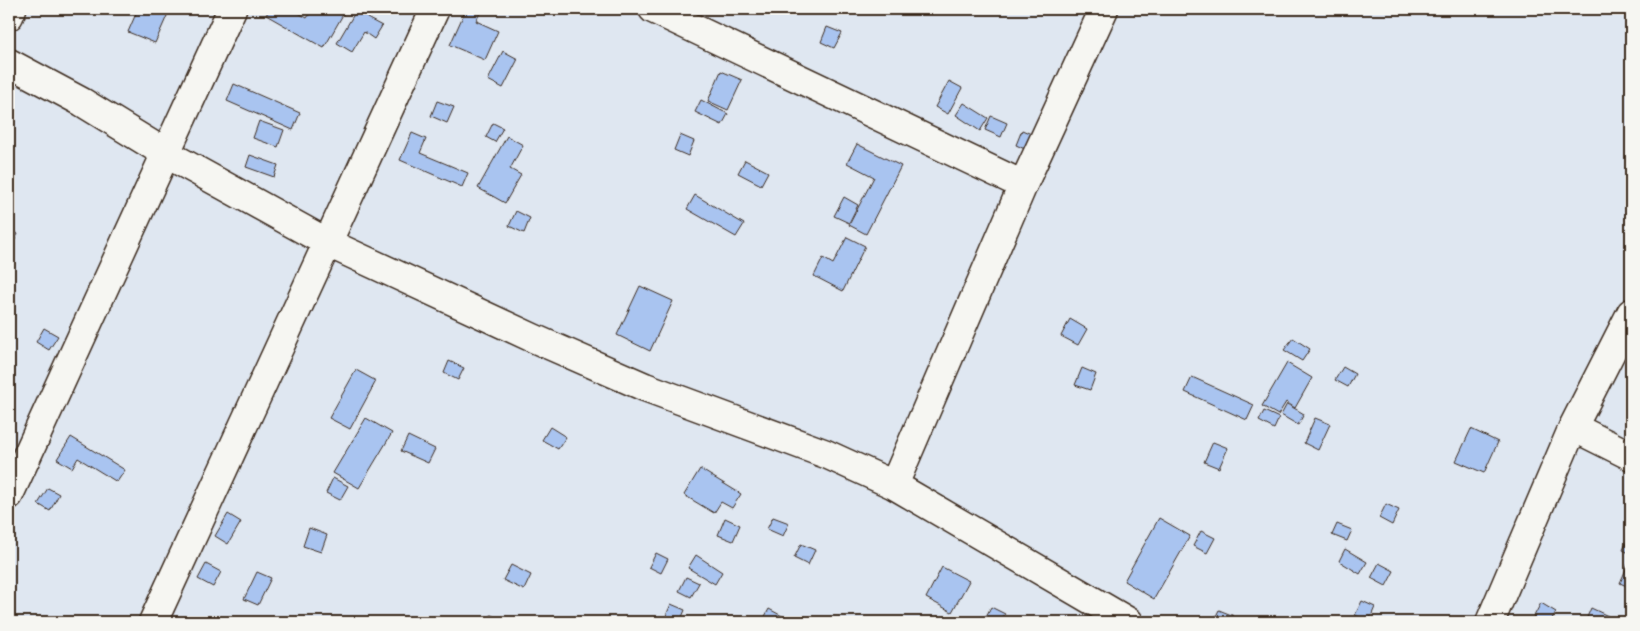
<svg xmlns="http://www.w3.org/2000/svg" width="1640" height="631" font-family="Delius,sans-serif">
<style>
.building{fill:#a9c4f0;stroke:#3b2a1e}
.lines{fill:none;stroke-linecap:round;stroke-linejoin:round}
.street-casing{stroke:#3b2a1e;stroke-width:31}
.street{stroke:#f6f6f2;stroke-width:28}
</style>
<rect width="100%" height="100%" fill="#dfe7f1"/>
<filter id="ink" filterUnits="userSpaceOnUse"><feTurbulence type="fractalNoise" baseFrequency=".02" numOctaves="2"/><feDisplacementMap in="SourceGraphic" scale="10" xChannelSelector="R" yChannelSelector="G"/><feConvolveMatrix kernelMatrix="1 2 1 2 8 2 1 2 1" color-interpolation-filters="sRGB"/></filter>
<g filter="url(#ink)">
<!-- building -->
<path class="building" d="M138 9H170L155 43 128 32Z
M270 9H292L307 18 313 9H342L345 11 324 48 266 15Z
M357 9H372L367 18 382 26 374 39 364 32 352 52 337 43Z
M466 9H482L476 21 498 31 485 60 450 45Z
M827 27 842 33 834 48 821 42Z
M503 51 518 59 503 88 488 80Z
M721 71 742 80 728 110 708 101Z
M949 81 962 88 948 114 935 107Z
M234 84 300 113 293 130 227 101Z
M701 100 728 114 722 125 695 112Z
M437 101 454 107 447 123 431 116Z
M964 103 988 118 980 131 956 115Z
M991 116 1007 123 1001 137 985 130Z
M259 121 284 130 278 147 253 138Z
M493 123 503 128 495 142 486 137Z
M1022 130 1036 136 1029 151 1016 145Z
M412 133 426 139 420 153 468 173 462 187 400 160Z
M680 135 694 141 688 156 674 150Z
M507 136 523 145 510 169 521 175 505 203 478 188Z
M857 144 901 166 866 234 849 225 874 177 847 163Z
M250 155 278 165 274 177 246 167Z
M745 160 768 172 761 185 738 173Z
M695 195 744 224 736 237 687 209Z
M844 197 858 205 849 223 834 216Z
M516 211 530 218 524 233 509 226Z
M9 229 18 234 10 249H9Z
M847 237 865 246 843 291 814 276 823 258 833 264Z
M640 286 673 301 650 351 617 335Z
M1070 319 1087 329 1078 345 1061 336Z
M44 328 58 336 49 350 36 342Z
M1293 338 1310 349 1302 361 1284 350Z
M449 361 464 368 458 380 444 373Z
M1287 363 1312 378 1295 408 1286 402 1278 415 1262 406Z
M1343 367 1355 374 1348 387 1335 380Z
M1082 368 1096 374 1090 390 1075 385Z
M356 370 376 381 350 429 329 418Z
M1192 377 1254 405 1247 420 1185 392Z
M1287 404 1304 414 1298 425 1281 415Z
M1264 411 1279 418 1274 429 1259 421Z
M366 418 392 433 359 488 333 473Z
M1315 418 1330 424 1318 450 1304 443Z
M550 427 566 437 558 449 542 440Z
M1471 429 1498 442 1484 473 1456 461Z
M408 436 435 449 428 463 401 451Z
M71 437 125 470 117 482 78 458 72 468 57 459Z
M1213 442 1228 448 1219 468 1204 462Z
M700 469 741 494 732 508 721 502 714 513 684 495Z
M333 478 348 486 340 500 326 493Z
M48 488 59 494 50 511 38 504Z
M1386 504 1399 510 1392 525 1379 518Z
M228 514 241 522 228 544 215 536Z
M773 517 789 523 783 536 767 529Z
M725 518 740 525 733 541 718 535Z
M1159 518 1190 536 1154 599 1124 581Z
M1337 524 1352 530 1347 541 1332 535Z
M309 528 327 535 321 552 303 546Z
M1201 531 1215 538 1207 553 1193 546Z
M1629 536 1631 537V554L1623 550Z
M801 544 815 550 808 565 794 558Z
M1345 549 1367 562 1360 574 1339 561Z
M656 553 668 559 661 573 649 567Z
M696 555 722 572 715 584 688 568Z
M1630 560 1631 561V588L1620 583Z
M1379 563 1394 571 1386 586 1371 578Z
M206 564 221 572 213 587 198 579Z
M511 565 531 575 524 590 503 580Z
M942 567 969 581 952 612 926 598Z
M257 572 271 578 258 605 244 599Z
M686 577 699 583 691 597 679 591Z
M1362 601 1375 607 1369 621 1355 615Z
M1541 603 1556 612 1550 622H1541L1533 618Z
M671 604 685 610 680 622H675L665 618Z
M991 607 1005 614 1000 622H983Z
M1591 608 1608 616 1606 622H1585Z
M769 609 784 617 781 622H762Z
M1219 610 1234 616 1232 622H1213Z
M491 615 507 622H488Z"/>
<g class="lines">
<defs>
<path id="street" d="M653 9 1023 185
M9 16 12 9
M9 63 82 102 165 153 328 243 533 338 645 387 826 454 894 485 1129 622
M1573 427 1631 456
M894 485 1023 185 1104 9
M9 495 232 9
M153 622 435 9
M1490 622 1573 427 1631 313"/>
</defs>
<!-- street casing -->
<use href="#street" class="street-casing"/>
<!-- street -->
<use href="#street" class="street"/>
</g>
</g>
<!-- margin -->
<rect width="1640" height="631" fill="none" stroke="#f6f6f2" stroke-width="30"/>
<rect x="15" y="15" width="1610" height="601" fill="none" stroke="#3b2a1e" stroke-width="2" filter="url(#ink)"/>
</svg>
